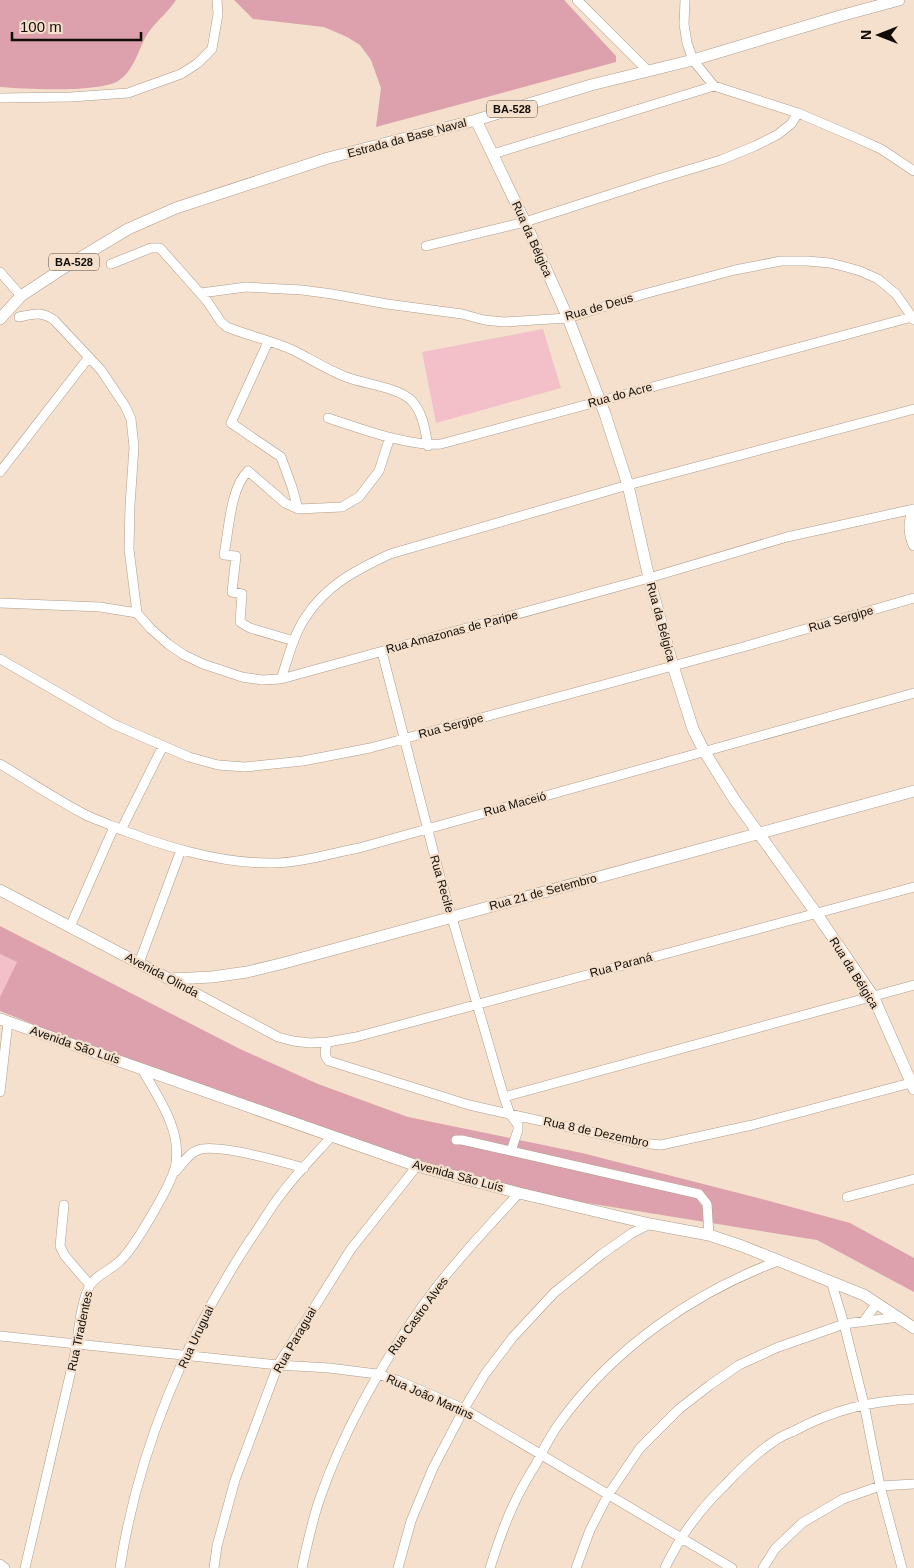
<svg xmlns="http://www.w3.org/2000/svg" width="914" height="1568" font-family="Arial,sans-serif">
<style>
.green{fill:#f3c0ca}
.forest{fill:#dca1ad}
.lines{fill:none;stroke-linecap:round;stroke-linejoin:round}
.minor-casing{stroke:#ae9c89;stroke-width:10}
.major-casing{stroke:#ae9c89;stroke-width:12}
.minor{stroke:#fff;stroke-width:9}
.major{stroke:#fff;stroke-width:11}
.labels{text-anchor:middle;stroke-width:4.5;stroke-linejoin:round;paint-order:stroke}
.shield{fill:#f4e0cc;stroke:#564c41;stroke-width:1}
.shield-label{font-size:11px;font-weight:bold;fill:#120c06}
.street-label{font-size:12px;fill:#120c06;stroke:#f4e0cc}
</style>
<rect width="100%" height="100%" fill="#f4e0cc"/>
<!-- green -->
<path class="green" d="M543 329 561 388 436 423 422 352Z
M0 954 17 962 0 997Z"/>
<!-- forest -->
<path class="forest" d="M0 0H176C169 11 159 19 151 29 138 45 137 69 118 81 97 93 26 89 0 87Z
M234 0H564L616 56V62L376 127 381 88 371 60 360 45 347 37 324 27 253 19Z
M0 926 240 1049 318 1084 408 1117 582 1153 758 1198 850 1223 914 1258V1292L817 1240 519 1192 421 1166 141 1067 0 1011V997L17 962 0 954Z"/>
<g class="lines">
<defs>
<path id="minor" d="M577 0 648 71
M685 0 684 24 687 43 693 60 714 86 798 113 852 136 881 149 914 171
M0 98 71 97 128 93 181 74 198 63 212 49 218 14 217 0
M493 154 714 86
M426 246 525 222 658 179 721 160 755 146 777 135 791 124 798 113
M111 264 151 248H160L207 301 221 322 227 327C249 336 273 341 295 351 312 360 328 370 346 377 364 384 397 387 411 400 423 412 425 430 428 446
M0 272 21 296
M201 293 246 287 302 290 332 294 387 304 462 314 484 320 504 322 568 318 644 294 735 270 781 261H807L830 263 846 267 860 271 878 279 896 294 914 320
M19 317C34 314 41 311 54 320L101 370 125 406 131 419 134 447 130 505 129 549 137 613
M268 342 231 423 281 457 292 487 298 509
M328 418C359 428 409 447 441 444L912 317
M0 472 89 357
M0 603 100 607 137 613 150 628 168 644 184 655 203 664 242 677 262 680 281 679 649 578 787 537 914 509
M294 641 250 628 240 622 242 594 232 592 236 556 224 555C229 530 230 488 248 471L277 496 285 503 298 509 342 507 359 497 379 471 390 437
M382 652 439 873 504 1097 510 1114 518 1125V1130L511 1151
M0 659 113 724 189 757 218 765 245 767 303 761 370 748 743 647 914 598
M281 679C288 659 293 636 305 618 326 585 356 570 390 554L628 485 914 409
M0 764C27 780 54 798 82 813 91 818 101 821 110 825 158 845 220 864 272 863 301 863 331 853 359 848L914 693
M121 830 163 746
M70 927 114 827
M139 963 181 850
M170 979 278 1037 293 1041 310 1043 328 1042 356 1037 914 887
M328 1042C325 1049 323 1056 329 1061L469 1105 640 1143 661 1145 670 1143 752 1125 914 1082
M0 1092 8 1022
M504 1097 914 985
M456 1140H462L699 1194 707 1204 709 1235
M176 1171C182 1164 189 1153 198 1150 216 1143 283 1162 304 1168
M847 1197 914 1179
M64 1205 60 1246 65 1256 90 1285
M831 1281 844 1324 864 1404 880 1486 902 1568
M864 1321 877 1303
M0 1336 278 1365 329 1368 377 1374 397 1380 464 1409 732 1568
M0 1564 5 1568
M25 1568C41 1498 58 1428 74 1358 79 1335 79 1309 89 1287 94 1276 111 1270 120 1261 134 1248 174 1181 176 1163 181 1128 158 1098 142 1069
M120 1568C138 1451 185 1339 250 1240 261 1225 270 1208 282 1193 297 1173 315 1155 332 1136
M214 1568 217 1546 235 1480 278 1365 351 1249 417 1166
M302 1568C307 1545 312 1521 320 1498 344 1429 381 1365 423 1305 452 1265 486 1229 519 1193
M398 1568 411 1521 433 1468 464 1409 485 1374 513 1337 554 1293 602 1254 632 1233 650 1224
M490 1568C497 1546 504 1524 514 1504 520 1490 528 1477 536 1464 543 1450 551 1434 561 1421 614 1348 693 1293 778 1261
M576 1568 590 1530 608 1495 640 1448 679 1409 710 1385 739 1365 776 1348 844 1324 899 1317
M665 1568C680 1536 700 1509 725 1485 740 1469 755 1454 773 1442 779 1437 787 1434 794 1431 833 1410 869 1401 914 1399
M763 1568 775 1549 802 1523 843 1499 880 1486 914 1484"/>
<path id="major" d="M476 120 525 222 568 318 605 414 628 485 649 578 673 666 693 729 704 751 734 799 816 913 873 996 914 1089
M0 319 21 296 65 267 128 229 176 208 328 158 476 120 591 85 693 60 840 16 899 0
M914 511C908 522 909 533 914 545
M0 890 169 979 212 977 247 972 284 963 914 791
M0 1019 417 1166 519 1193 650 1224 709 1235 742 1246 864 1295 914 1328"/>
</defs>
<!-- minor casing -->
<use href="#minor" class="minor-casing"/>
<!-- major casing -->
<use href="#major" class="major-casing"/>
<!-- minor -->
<use href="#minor" class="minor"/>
<!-- major -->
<use href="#major" class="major"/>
</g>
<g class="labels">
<!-- shield labels -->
<g class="shield">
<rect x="487" y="100.5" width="50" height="17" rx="4"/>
<rect x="49" y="253.5" width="50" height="17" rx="4"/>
</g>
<g class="shield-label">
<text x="512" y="113">BA-528</text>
<text x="74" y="266">BA-528</text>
</g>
<!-- street labels -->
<g class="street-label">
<text transform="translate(407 138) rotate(-15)" y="4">Estrada da Base Naval</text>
<text transform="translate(532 239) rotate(66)" y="4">Rua da Bélgica</text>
<text transform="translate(599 307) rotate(-16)" y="4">Rua de Deus</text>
<text transform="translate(620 395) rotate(-15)" y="4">Rua do Acre</text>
<text transform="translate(841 619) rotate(-16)" y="4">Rua Sergipe</text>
<text transform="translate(661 622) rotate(75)" y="4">Rua da Bélgica</text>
<text transform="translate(452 632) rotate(-15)" y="4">Rua Amazonas de Paripe</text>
<text transform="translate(451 726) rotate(-15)" y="4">Rua Sergipe</text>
<text transform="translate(515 804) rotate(-15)" y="4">Rua Maceió</text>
<text transform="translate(442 884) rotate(74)" y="4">Rua Recife</text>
<text transform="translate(543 892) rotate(-15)" y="4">Rua 21 de Setembro</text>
<text transform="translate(621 965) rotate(-15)" y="4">Rua Paraná</text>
<text transform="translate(854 973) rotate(58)" y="4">Rua da Bélgica</text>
<text transform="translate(162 975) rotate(28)" y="4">Avenida Olinda</text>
<text transform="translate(75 1045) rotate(19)" y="4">Avenida São Luís</text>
<text transform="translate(596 1132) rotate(12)" y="4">Rua 8 de Dezembro</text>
<text transform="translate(458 1176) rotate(15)" y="4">Avenida São Luís</text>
<text transform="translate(418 1316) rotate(-54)" y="4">Rua Castro Alves</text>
<text transform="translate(80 1331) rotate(-78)" y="4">Rua Tiradentes</text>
<text transform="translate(196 1337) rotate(-65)" y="4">Rua Uruguai</text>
<text transform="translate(295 1340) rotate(-60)" y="4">Rua Paraguai</text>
<text transform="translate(430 1397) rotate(24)" y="4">Rua João Martins</text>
</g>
</g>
<!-- north arrow -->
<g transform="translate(879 35) rotate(270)" stroke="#f4e0cc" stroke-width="4" paint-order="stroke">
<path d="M0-4L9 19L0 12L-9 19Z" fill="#120c06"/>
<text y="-8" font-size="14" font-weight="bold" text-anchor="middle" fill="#120c06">N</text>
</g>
<!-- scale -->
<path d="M12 32v8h129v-8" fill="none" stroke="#120c06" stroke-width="2.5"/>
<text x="20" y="32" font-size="15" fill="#120c06" stroke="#f4e0cc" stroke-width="4" paint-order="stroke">100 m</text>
</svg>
